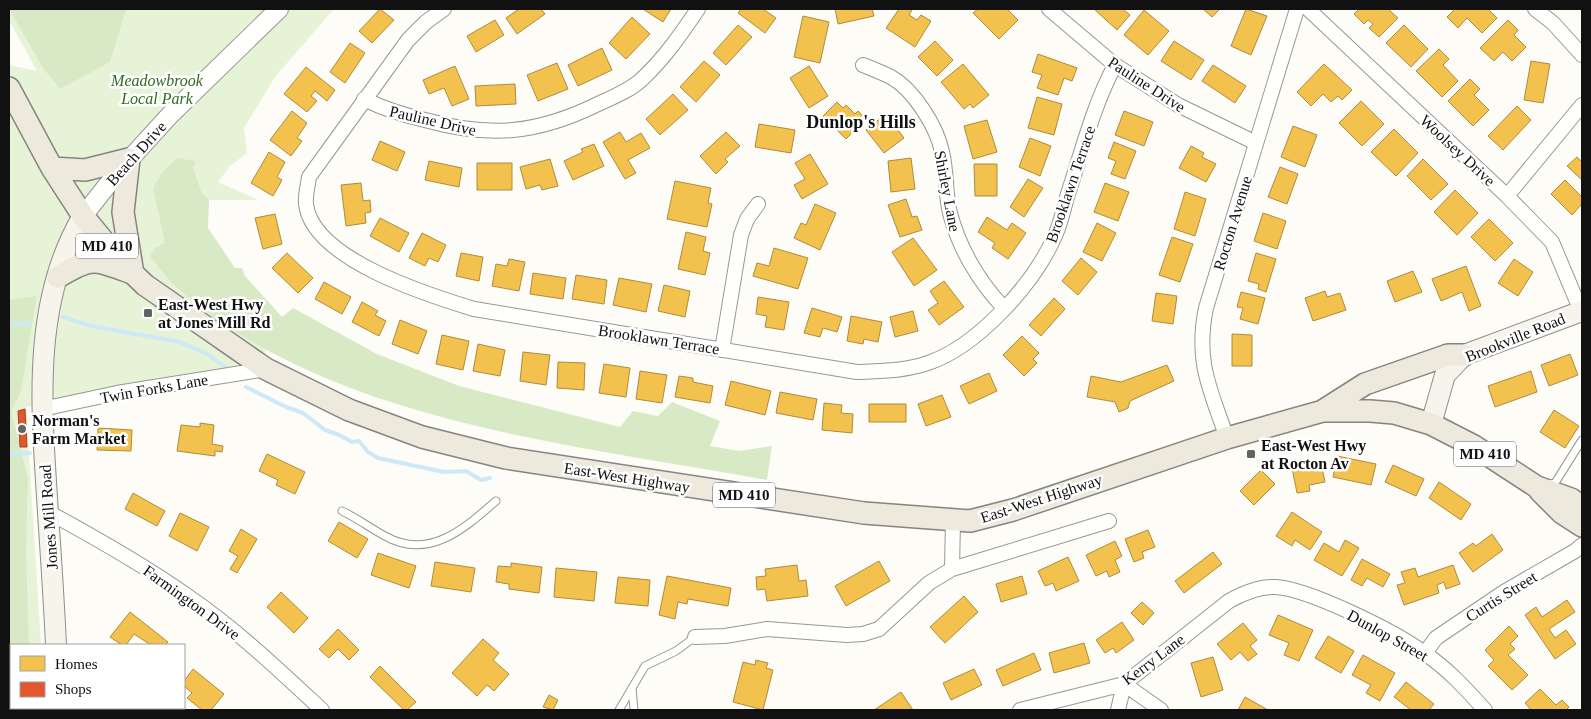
<svg xmlns="http://www.w3.org/2000/svg" width="1591" height="719" font-family="Georgia,serif">
<style>
.green{fill:#e7f3d7}
.forest{fill:#d8eac5}
.homes{fill:#f2c14e;stroke:#ae8c3c}
.shops{fill:#e4572e;stroke:#a54225}
.lines{fill:none;stroke-linecap:round;stroke-linejoin:round}
.stream{stroke:#cde8f7;stroke-width:4}
.service-casing{stroke:#979795;stroke-width:9}
.minor-casing{stroke:#979795;stroke-width:16}
.tertiary-casing{stroke:#979795;stroke-width:20}
.secondary-casing{stroke:#8e8d8b;stroke-width:22}
.primary-casing{stroke:#858482;stroke-width:24}
.service{stroke:#fffffe;stroke-width:7}
.minor{stroke:#fffffe;stroke-width:14}
.tertiary{stroke:#fffffe;stroke-width:18}
.secondary{stroke:#f6f4eb;stroke-width:20}
.primary{stroke:#ede9dc;stroke-width:21}
.poi-dot{fill:#646362;stroke:#fff;stroke-width:2}
.labels{text-anchor:middle;stroke-width:5;stroke-linejoin:round;paint-order:stroke}
.shield{fill:#fff;stroke:#585858;stroke-width:1}
.shield-label{font-size:15px;font-weight:bold;fill:#111}
.park-label{font-size:16px;font-style:italic;fill:#2f6b1f;stroke:#fff}
.street-label{font-size:16px;fill:#111;stroke:#fff}
.poi-label{font-size:16px;font-weight:bold;fill:#111;stroke:#fff;text-anchor:start}
.neighbourhood-label{font-size:18px;font-weight:bold;fill:#111;stroke:#fff}
</style>
<rect width="100%" height="100%" fill="#fdfcf7"/>
<!-- green -->
<path class="green" d="M9 9H334L275 77 244 128 247 153 230 166 218 182 258 200H209L202 193 197 180 188 204 277 334 257 365 26 407 41 645H11V708H45V710H9V65L37 71 9 20Z"/>
<!-- forest -->
<path class="forest" d="M9 9H126L110 62 60 89 43 68Z
M177 158 196 161 193 168 202 193 209 200 208 228 235 268H242L245 276 282 317 293 308 377 354 459 386 620 427 633 411 658 416 672 402 720 421 710 446 739 451 772 446 767 480C573 444 331 423 177 288 167 279 158 266 150 256L155 248 165 243 153 188 162 173Z
M37 296 21 391 11 411 28 478 26 552 29 645H11V708H32V710H9V300Z"/>
<!-- homes -->
<path class="homes" d="M380 9 394 20 372 43 359 31Z
M519 9H541L545 14 517 34 506 18Z
M643 9H671L663 22Z
M741 9H763L776 18 765 33 738 13Z
M835 9H872L874 16 838 24Z
M899 9H910L912 10 909 15 917 20 921 15 931 21 915 47 886 28Z
M978 9H1007L1018 20 999 39 973 13Z
M1094 9H1123L1130 15 1117 30Z
M1203 9H1220L1212 17Z
M1246 9 1267 16 1251 55 1231 46Z
M1359 9H1388L1398 18 1379 37 1369 28 1373 24 1368 20 1364 24 1354 14Z
M1455 9H1488L1497 18 1482 33 1467 18 1458 28 1447 17Z
M1144 10 1169 31 1148 55 1124 35Z
M803 16 829 22 820 63 794 57Z
M632 17 650 34 626 59 609 43Z
M495 20 504 35 476 52 467 36Z
M1508 20 1518 30 1514 35 1526 47 1512 61 1503 52 1494 61 1480 48Z
M738 25 752 37 726 65 713 53Z
M1404 25 1428 49 1411 67 1386 43Z
M935 41 953 60 937 76 918 57Z
M1174 41 1204 60 1191 80 1161 61Z
M350 43 365 53 345 83 330 72Z
M602 48 612 70 578 86 568 65Z
M1439 49 1449 59 1443 65 1458 81 1442 97 1416 71Z
M1038 54 1077 68 1072 81 1064 78 1058 95 1037 88 1042 75 1032 72Z
M704 61 720 75 696 102 680 87Z
M1531 61 1550 64 1543 103 1524 100Z
M557 63 568 89 538 101 527 75Z
M963 64 989 95 973 108 970 104 964 109 941 82Z
M1324 64 1352 90 1342 100 1338 96 1331 102 1323 94 1311 106 1297 92Z
M1213 65 1246 86 1235 103 1202 81Z
M455 66 469 99 452 106 444 88 429 94 423 80Z
M809 66 828 96 809 108 790 78Z
M306 67 335 90 327 101 315 91 311 96 317 101 307 112 284 94Z
M1470 79 1480 89 1474 95 1489 110 1473 126 1448 101Z
M515 84 516 104 476 106 475 86Z
M673 94 688 110 660 135 646 119Z
M1037 97 1062 104 1054 135 1028 128Z
M1361 101 1384 124 1362 146 1339 123Z
M837 102 843 108 846 105 855 114 858 111 866 119 846 139 823 116Z
M1517 106 1531 120 1503 150 1488 136Z
M292 111 307 123 297 138 302 141 291 156 270 140Z
M1124 111 1153 122 1144 146 1115 135Z
M886 114 904 138 884 153 866 130Z
M987 120 997 152 973 159 964 126Z
M759 124 795 130 791 153 755 147Z
M1293 126 1317 135 1305 167 1281 157Z
M1394 129 1418 153 1396 176 1371 152Z
M620 132 626 142 641 133 650 148 628 160 636 173 625 179 603 142Z
M726 132 740 146 725 159 728 162 716 174 700 156Z
M1030 138 1051 146 1040 176 1019 167Z
M380 141 405 152 397 171 372 160Z
M1114 142 1136 151 1125 179 1111 174 1116 161 1108 158Z
M594 144 604 166 573 180 564 161 583 152 581 149Z
M1191 146 1204 153 1202 157 1216 164 1206 182 1179 168Z
M269 152 285 162 277 177 282 180 273 196 251 183Z
M810 154 828 184 802 199 794 185 805 179 795 163Z
M1577 157 1582 162V180L1567 166Z
M911 158 915 189 891 192 888 161Z
M550 159 558 186 542 190 540 185 526 189 520 167Z
M1423 159 1448 184 1431 200 1407 176Z
M429 161 462 168 459 187 425 180Z
M477 163H512V190H477Z
M974 164H997V196H975Z
M1280 167 1298 174 1287 204 1268 197Z
M1028 179 1043 188 1024 217 1010 207Z
M1565 180 1582 197V204L1572 215 1551 194Z
M675 181 711 188 708 203 712 204 707 227 667 219Z
M361 183 363 201 370 200 371 212 365 213 366 223 346 226 341 185Z
M1105 183 1129 192 1118 221 1094 212Z
M1455 190 1478 213 1457 235 1434 212Z
M1185 192 1206 199 1195 236 1174 229Z
M906 199 912 217 917 216 922 230 900 237 888 205Z
M815 204 836 213 820 250 794 238 801 223 806 225Z
M1263 213 1286 221 1277 249 1254 241Z
M275 214 282 244 263 249 255 218Z
M987 217 1007 230 1012 223 1026 233 1008 259 992 248 995 243 978 232Z
M380 218 409 233 399 252 370 236Z
M1489 219 1513 243 1495 261 1471 237Z
M1097 223 1116 233 1102 261 1083 252Z
M686 232 706 237 703 251 710 253 705 275 678 269Z
M422 233 446 245 438 262 429 258 425 266 409 258Z
M1172 237 1193 244 1180 282 1159 275Z
M913 238 937 270 914 286 892 252Z
M774 248 808 258 798 289 753 276 757 263 769 266Z
M287 253 313 278 298 293 272 268Z
M461 253 483 257 479 281 456 276Z
M1256 253 1276 259 1266 292 1258 289 1259 284 1248 281Z
M1081 258 1097 272 1078 295 1062 281Z
M509 259 525 262 519 291 492 286 496 264 507 266Z
M1514 259 1533 272 1518 296 1498 283Z
M1466 266 1481 306 1469 311 1462 292 1441 301 1432 279Z
M1413 271 1422 292 1395 302 1387 281Z
M533 273 566 278 563 299 530 294Z
M576 275 607 280 604 304 572 299Z
M619 278 652 284 646 312 613 305Z
M944 281 964 307 939 325 928 310 938 303 930 291Z
M324 282 351 297 342 314 315 299Z
M664 285 690 291 685 317 658 311Z
M1325 291 1327 297 1340 293 1346 310 1313 321 1305 298Z
M1241 292 1265 298 1258 324 1240 319 1243 308 1237 307Z
M1156 293 1177 296 1173 324 1152 321Z
M758 297 789 302 784 330 765 327 767 316 756 314Z
M1054 298 1065 309 1041 336 1029 325Z
M362 302 378 311 375 315 386 321 379 336 352 322Z
M812 308 842 317 837 332 823 328 820 337 804 333Z
M913 311 918 331 895 337 890 317Z
M851 316 882 322 878 342 864 339 863 344 847 341Z
M400 320 427 331 418 354 392 344Z
M1232 334 1252 335V366H1232Z
M442 335 469 341 463 370 436 364Z
M1022 336 1039 353 1033 359 1037 363 1024 376 1003 355Z
M478 344 505 350 500 376 473 371Z
M523 352 550 355 546 385 520 381Z
M1570 354 1578 375 1549 386 1541 365Z
M558 362 585 363 584 390 557 388Z
M604 364 630 368 626 397 599 393Z
M1167 365 1174 381 1130 401 1128 408 1119 412 1115 402 1087 397 1091 376 1121 382Z
M640 371 667 375 662 403 636 399Z
M1531 371 1537 392 1495 407 1488 386Z
M989 373 997 391 969 404 960 386Z
M679 376 693 378V382L713 386 710 403 675 397Z
M731 381 771 391 765 415 725 405Z
M780 392 817 399 813 420 776 413Z
M942 395 951 417 926 426 918 404Z
M824 403 842 405 841 413 853 414 852 433 822 430Z
M869 404H906V422H869Z
M1554 410 1579 426 1565 448 1540 432Z
M200 423 214 425 212 444 223 446 222 452 215 451V456L177 451 181 425 200 427Z
M98 428 132 430 131 451 97 450Z
M267 454 305 472 295 494 276 485 278 480 259 471Z
M1337 456 1376 464 1371 485 1333 477Z
M1300 461 1301 467 1321 463 1325 482 1309 485 1310 491 1297 493 1291 463Z
M1393 465 1424 479 1416 496 1385 482Z
M1261 470 1275 484 1254 505 1240 491Z
M1439 482 1471 504 1461 520 1429 498Z
M133 493 165 511 157 526 125 509Z
M1292 512 1322 532 1310 550 1295 540 1292 546 1276 536Z
M180 513 209 527 197 551 169 536Z
M339 522 368 539 357 558 328 541Z
M241 529 257 539 237 573 230 569 238 556 229 551Z
M1148 530 1155 547 1142 552 1144 558 1134 562 1125 539Z
M1492 534 1503 550 1473 572 1459 553 1473 543 1476 546Z
M1345 540 1359 548 1342 576 1314 560 1324 543 1339 552Z
M1115 541 1122 556 1115 560 1120 572 1109 577 1107 571 1096 576 1086 555Z
M1213 552 1222 564 1184 593 1175 581Z
M378 553 416 566 409 588 371 575Z
M1068 557 1079 581 1056 591 1053 583 1045 586 1038 571Z
M1362 559 1390 574 1383 587 1367 578 1362 586 1351 580Z
M879 561 890 581 846 606 835 586Z
M435 562 475 568 471 592 431 586Z
M511 563 542 567 539 593 509 589V584L496 582 498 566 511 567Z
M797 565 799 581 806 580 808 596 767 601 765 589 757 590 756 577 766 576 765 569Z
M1453 565 1460 584 1446 589 1444 582 1437 585 1439 593 1404 605 1397 585 1405 583 1401 572 1415 568 1418 577Z
M556 568 597 572 594 601 554 597Z
M667 576 731 588 728 606 688 599 687 604 678 602 675 619 659 615Z
M1022 576 1027 594 1001 602 996 584Z
M618 577 650 580 648 606 615 603Z
M281 592 308 618 294 633 267 607Z
M964 596 978 612 945 643 930 627Z
M1567 600 1575 612 1549 629 1555 638 1566 630 1576 644 1555 659 1525 615 1536 607 1542 617Z
M1142 602 1154 613 1143 625 1131 613Z
M130 612 168 642 165 645H151L134 634 126 645H122L110 637Z
M1278 615 1313 630 1299 661 1284 655 1289 643 1269 635Z
M1122 622 1134 640 1116 653 1113 648 1105 653 1096 640Z
M1243 623 1257 640 1250 646 1257 654 1248 661 1240 652 1231 660 1217 644Z
M1509 626 1518 636 1510 644 1515 649 1508 655 1528 675 1512 690 1488 666 1494 660 1485 650Z
M338 629 359 650 349 660 338 649 329 658 319 649Z
M1328 636 1354 651 1341 673 1315 658Z
M483 639 499 653 493 660 509 674 494 691 487 685 477 696 452 673Z
M1084 643 1090 663 1054 673 1049 653Z
M1034 653 1041 670 1003 686 996 670Z
M1363 655 1395 673 1380 701 1366 693 1371 685 1352 675Z
M1213 657 1223 690 1201 697 1191 663Z
M756 660 768 663 766 668 773 670 763 710 733 702 743 662 755 665Z
M380 666 416 702 407 710H404L370 677Z
M193 669 224 694 211 710H202L187 698 192 693 184 686V681Z
M974 669 982 685 951 700 943 683Z
M1406 682 1434 704 1429 710H1411L1394 697Z
M1540 689 1556 705 1562 700 1569 707 1566 710H1531L1525 703Z
M901 692 913 710H874Z
M549 695 558 700 553 710 543 707Z
M1245 697 1268 710H1238Z"/>
<!-- shops -->
<path class="shops" d="M25 409 27 447H20L18 411Z"/>
<g class="lines">
<!-- stream -->
<path class="stream" d="M63 317 91 326 180 342 209 355 229 370
M9 324 30 323
M246 387 286 407 303 413 325 430 339 435 352 442 359 441 368 452 378 458 444 472 466 471 481 480 490 478
M9 454 30 453"/>
<defs>
<path id="service" d="M1547 485 1555 483 1582 440
M342 511C357 518 370 528 385 536 429 561 465 528 496 501
M632 688 634 710
M619 710 645 666 676 651 695 637"/>
<path id="minor" d="M444 9 426 22 408 40 309 177C308 185 305 196 306 204 312 259 428 295 474 309L857 372C881 371 905 371 928 363 976 347 1032 286 1053 240 1060 227 1063 211 1067 197 1082 152 1093 106 1115 65
M1049 9 1115 65 1178 105 1256 143
M1308 9 1507 196 1552 242 1581 311
M1535 9 1553 23 1582 55
M863 65C873 69 883 73 891 77 914 90 937 127 942 152 947 172 945 193 950 213 959 248 979 282 1004 308
M364 99C384 109 403 115 425 120 490 138 537 134 598 104 613 97 629 91 641 80 664 59 681 34 698 9
M1507 196 1582 105
M722 350 741 235 747 219 758 204
M42 409 117 393 266 369
M1227 438C1210 389 1195 361 1206 308L1297 9
M48 512C96 538 144 565 189 597 237 630 279 670 322 710
M952 569 1109 521
M695 637 725 636 767 629 847 635 863 634 879 629 929 583 952 569 953 521
M1425 653 1436 638 1504 592 1575 551 1582 545
M1020 710 1124 684 1229 601C1243 593 1259 586 1276 587 1309 589 1396 632 1424 653 1447 668 1467 690 1485 710
M1118 710 1124 684 1161 710"/>
<path id="tertiary" d="M83 216 117 173 170 115 279 9"/>
<path id="secondary" d="M1431 424 1445 375 1464 355 1582 311
M56 645C54 601 51 557 48 513 42 414 30 305 83 216
M56 710V708"/>
<path id="primary" d="M9 88 52 168 83 216 120 261 145 285 266 369 349 410 422 437 506 458 864 513 970 521 1013 510 1227 438 1323 411H1370L1394 413 1431 424 1474 446 1537 487 1571 499 1582 507
M52 168 85 170 129 159 123 212 133 274
M58 277C91 257 93 259 129 272
M1324 410 1365 384 1448 355H1464
M1540 491 1562 513 1582 526"/>
</defs>
<!-- service casing -->
<use href="#service" class="service-casing"/>
<!-- minor casing -->
<use href="#minor" class="minor-casing"/>
<!-- tertiary casing -->
<use href="#tertiary" class="tertiary-casing"/>
<!-- secondary casing -->
<use href="#secondary" class="secondary-casing"/>
<!-- primary casing -->
<use href="#primary" class="primary-casing"/>
<!-- service -->
<use href="#service" class="service"/>
<!-- minor -->
<use href="#minor" class="minor"/>
<!-- tertiary -->
<use href="#tertiary" class="tertiary"/>
<!-- secondary -->
<use href="#secondary" class="secondary"/>
<!-- primary -->
<use href="#primary" class="primary"/>
</g>
<!-- markers -->
<g class="poi-dot">
<rect x="143" y="308" width="10" height="10" rx="2.5"/>
<circle cx="22" cy="429" r="5"/>
<rect x="1246" y="449" width="10" height="10" rx="2.5"/>
</g>
<g class="labels">
<!-- shield labels -->
<g class="shield">
<rect x="76" y="233.5" width="62" height="25" rx="4"/>
<rect x="1454" y="441.5" width="62" height="25" rx="4"/>
<rect x="713" y="482.5" width="62" height="25" rx="4"/>
</g>
<g class="shield-label">
<text x="107" y="251">MD 410</text>
<text x="1485" y="459">MD 410</text>
<text x="744" y="500">MD 410</text>
</g>
<!-- park labels -->
<g class="park-label">
<text x="157" y="86">Meadowbrook<tspan x="157" dy="18">Local Park</tspan></text>
</g>
<!-- street labels -->
<g class="street-label">
<text transform="translate(1147 84) rotate(33)" y="6">Pauline Drive</text>
<text transform="translate(433 120) rotate(13)" y="6">Pauline Drive</text>
<text transform="translate(1458 150) rotate(43)" y="6">Woolsey Drive</text>
<text transform="translate(136 153) rotate(-48)" y="6">Beach Drive</text>
<text transform="translate(1070 184) rotate(-71)" y="6">Brooklawn Terrace</text>
<text transform="translate(948 191) rotate(79)" y="6">Shirley Lane</text>
<text transform="translate(1232 223) rotate(-73)" y="6">Rocton Avenue</text>
<text transform="translate(1515 337) rotate(-22)" y="6">Brookville Road</text>
<text transform="translate(659 339) rotate(9)" y="6">Brooklawn Terrace</text>
<text transform="translate(154 388) rotate(-10)" y="6">Twin Forks Lane</text>
<text transform="translate(627 477) rotate(9)" y="6">East-West Highway</text>
<text transform="translate(1041 498) rotate(-18)" y="6">East-West Highway</text>
<text transform="translate(48 517) rotate(-94)" y="6">Jones Mill Road</text>
<text transform="translate(1501 596) rotate(-32)" y="6">Curtis Street</text>
<text transform="translate(192 602) rotate(36)" y="6">Farmington Drive</text>
<text transform="translate(1388 635) rotate(29)" y="6">Dunlop Street</text>
<text transform="translate(1153 659) rotate(-37)" y="6">Kerry Lane</text>
</g>
<!-- poi labels -->
<g class="poi-label">
<text x="158" y="310">East-West Hwy<tspan x="158" dy="18">at Jones Mill Rd</tspan></text>
<text x="32" y="426">Norman's<tspan x="32" dy="18">Farm Market</tspan></text>
<text x="1261" y="451">East-West Hwy<tspan x="1261" dy="18">at Rocton Av</tspan></text>
</g>
<!-- neighbourhood labels -->
<g class="neighbourhood-label">
<text x="861" y="128">Dunlop's Hills</text>
</g>
</g>
<!-- border -->
<rect width="1591" height="719" fill="none" stroke="#111111" stroke-width="20"/>
<!-- legend -->
<rect x="10" y="644" width="175" height="65" fill="#ffffff" stroke="#a0a0a0"/>
<rect x="20" y="656" width="25" height="15" fill="#f2c14e" stroke="#a0a0a0"/>
<text x="55" y="669" font-size="15" fill="#111111">Homes</text>
<rect x="20" y="682" width="25" height="15" fill="#e4572e" stroke="#a0a0a0"/>
<text x="55" y="694" font-size="15" fill="#111111">Shops</text>
</svg>
